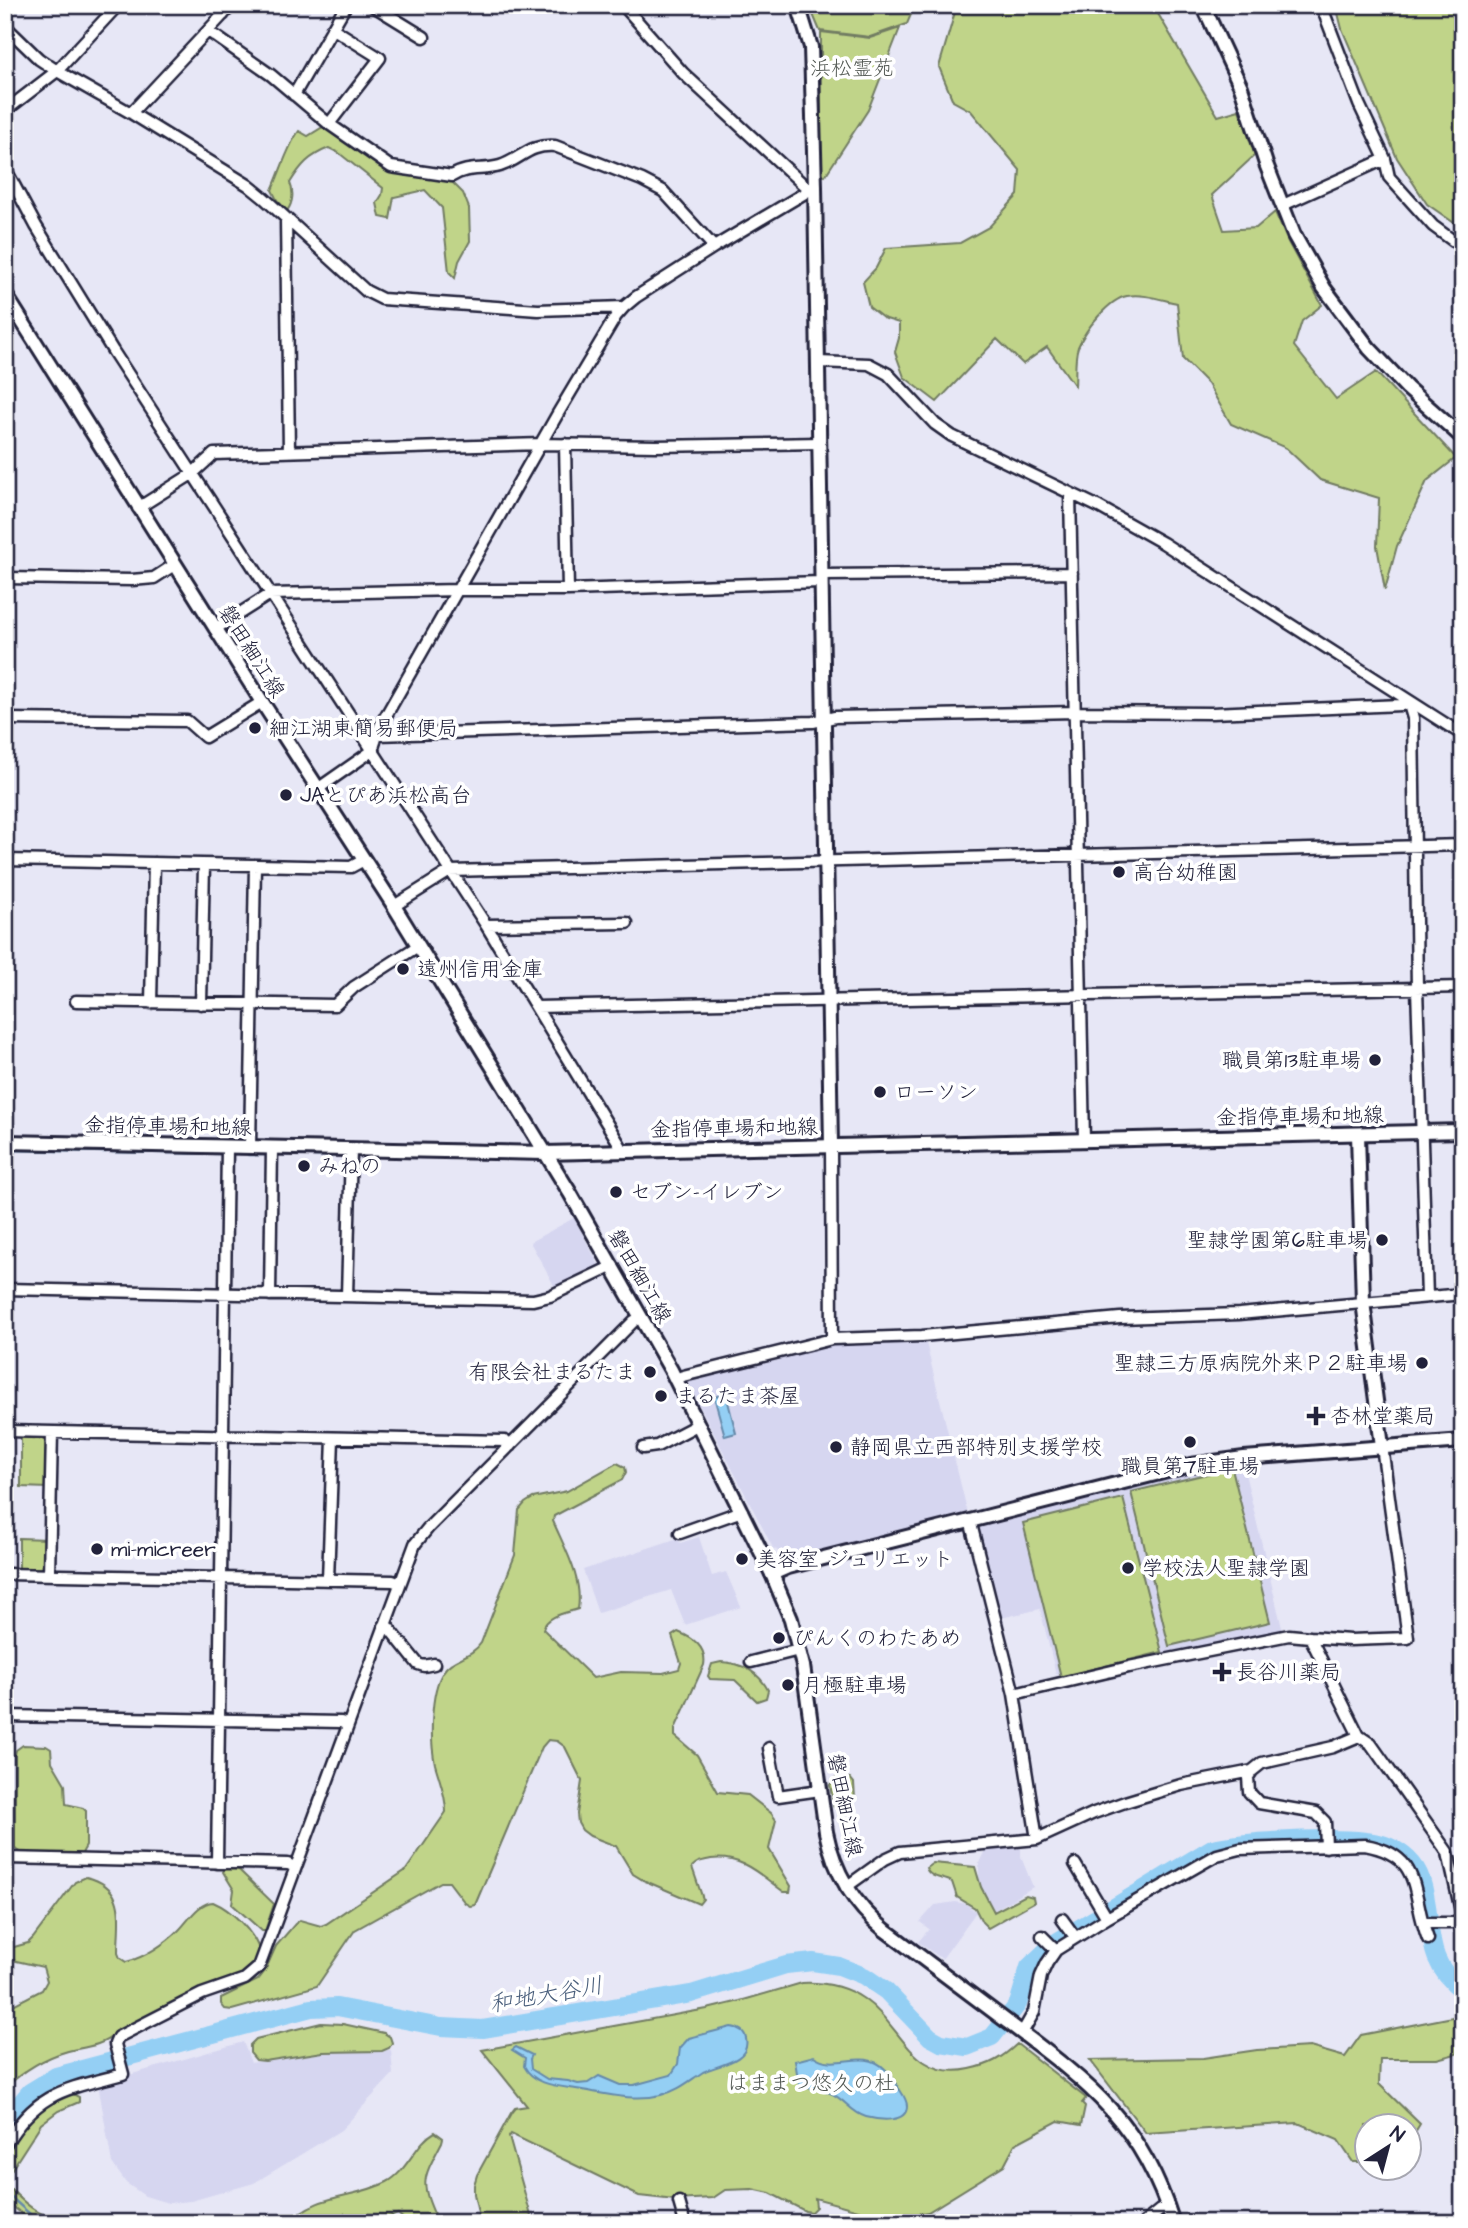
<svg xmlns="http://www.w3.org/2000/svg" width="1468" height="2228" font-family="'Architects Daughter','Klee One',sans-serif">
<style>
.built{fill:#d6d6f0}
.green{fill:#c0d489;stroke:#717b62;stroke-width:2}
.water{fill:#94cff4;stroke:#668aaa;stroke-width:2}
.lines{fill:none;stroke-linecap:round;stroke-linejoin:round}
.stream{stroke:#668aaa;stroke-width:2.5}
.river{stroke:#94cff4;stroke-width:18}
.minor-casing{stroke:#22223b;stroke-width:15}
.tertiary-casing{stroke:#22223b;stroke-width:18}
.secondary-casing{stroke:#22223b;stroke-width:18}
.minor{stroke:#fff;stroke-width:10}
.tertiary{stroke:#fff;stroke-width:12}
.secondary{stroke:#fff;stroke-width:12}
.poi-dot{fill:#22223b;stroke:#fff;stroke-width:2.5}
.labels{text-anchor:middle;stroke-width:7;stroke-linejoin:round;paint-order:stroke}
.park-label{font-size:21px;fill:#515752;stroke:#fff}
.street-label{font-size:21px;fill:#22223b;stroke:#fff}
.poi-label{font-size:21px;fill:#22223b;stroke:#fff;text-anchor:start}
.water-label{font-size:23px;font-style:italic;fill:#4a5f7c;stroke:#fff}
</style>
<rect width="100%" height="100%" fill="#e7e7f6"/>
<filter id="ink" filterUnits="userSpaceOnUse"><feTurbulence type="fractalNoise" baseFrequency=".0143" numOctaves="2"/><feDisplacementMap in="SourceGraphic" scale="14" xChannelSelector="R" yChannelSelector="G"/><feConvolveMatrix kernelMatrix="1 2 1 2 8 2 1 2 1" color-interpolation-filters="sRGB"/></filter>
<g filter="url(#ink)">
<!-- built -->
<path class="built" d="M574 1218 601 1269 556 1289 530 1242Z
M925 1339 968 1514 790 1558 773 1548 686 1379 834 1342Z
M1243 1465 1283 1632 1056 1674 1040 1609 1001 1618 976 1528 1197 1470Z
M699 1537 712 1576 726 1572 741 1607 685 1625 671 1590 598 1613 583 1570 678 1538 680 1543Z
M1021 1845V1857L1033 1887 993 1911 979 1883V1863L986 1848Z
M956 1902 966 1904 976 1912 942 1959 918 1942 929 1929 920 1922 935 1905Z
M243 2042 251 2063 308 2053 391 2050 393 2074 341 2130 254 2183 191 2201 168 2203 145 2196 126 2183 112 2163 98 2084Z"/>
<!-- green -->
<path class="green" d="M809 5H915L907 24 870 37 820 31Z
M957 5H1167L1157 12 1218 116 1239 110 1256 154 1212 195 1224 230 1256 228 1275 212 1288 242 1322 305 1302 321 1294 346 1336 399 1376 372 1456 458 1427 481 1397 546 1385 590 1377 546 1379 498 1320 480 1286 448 1231 424 1208 384 1183 359 1177 303C1162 300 1143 293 1127 296 1109 299 1085 330 1078 347 1074 358 1076 374 1075 386L1047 347 1023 364 997 339 937 402 904 377 895 352 899 338V323L883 318 869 307 863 282 876 268 886 248 960 243 989 227 1018 195 1020 170 971 111 953 101 939 67Z
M1336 5H1463V229L1427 204 1397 158 1342 29Z
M900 28 868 110 825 176 821 174V32L870 38Z
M326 125 400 175 449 179 463 193 469 208 470 241 459 261 455 278 449 272 442 208 425 190 394 197 390 219 380 217 377 203 382 195 383 188 339 153 329 148C309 156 301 165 290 183 294 192 293 203 287 211L277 200 272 190C281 171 287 147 299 131L308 136Z
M21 1436 47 1437 49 1439 48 1488 21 1487Z
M617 1463 625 1467 626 1472 622 1480 554 1516 553 1521C565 1549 583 1579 578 1609 566 1613 547 1615 543 1629L593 1678 621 1672 663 1673 679 1669 681 1663 672 1636 678 1632C693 1638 707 1647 704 1665L675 1729V1736L697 1755 718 1792 748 1795 771 1813 776 1820 769 1849 791 1886 790 1892H784C760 1875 742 1855 711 1859 703 1861 697 1861 692 1867L703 1899 699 1904 643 1880 633 1874 616 1846 590 1836 582 1830 578 1823 577 1814 582 1781 565 1747 557 1741 548 1740 542 1747 475 1905 470 1906 465 1903 449 1882H441L355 1930 317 1986 232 2010 225 2009 221 2004V1998L258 1980 265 1971 276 1946 295 1924 300 1920 321 1926 326 1924 406 1870 446 1812C446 1795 439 1779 435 1764 430 1741 430 1692 443 1672 451 1658 471 1658 481 1643L515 1555 519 1510 525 1503 533 1498 567 1491Z
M1232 1468 1270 1622 1169 1646 1131 1492Z
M1123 1498 1162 1652 1061 1677 1023 1523Z
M19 1538 47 1539 46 1568 44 1571 19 1570Z
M721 1662C742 1663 758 1671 768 1690L766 1698 757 1701 735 1680 710 1679 708 1676 712 1664Z
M23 1745 46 1746 51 1749 52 1762 65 1784 66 1804 83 1808 86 1811V1846L81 1855H26L15 1849V1754L16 1750Z
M835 1778H850L854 1783 855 1799 843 1808 834 1807 830 1785Z
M933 1863 975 1867 981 1887 994 1912 1026 1895 1033 1897 1034 1902 988 1928 982 1922 975 1908 957 1897 952 1882C943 1877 930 1879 926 1868Z
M226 1867 239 1870 274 1904 265 1931H262L232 1904 234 1890 223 1872Z
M86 1877C128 1887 118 1919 118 1953L120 1958 126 1962C144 1958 166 1943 179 1930 189 1920 198 1903 213 1902 232 1910 254 1932 260 1952L255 1965 243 1975 115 2034C102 2046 85 2047 68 2051 43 2058 23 2071 5 2088V1994L10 2003 15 2004 42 1990 47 1981 43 1967 12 1960 7 1958V1949L28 1943 33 1938 75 1882Z
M802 1983C824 1982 845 1986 864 1999 902 2025 912 2082 970 2069 990 2065 1002 2058 1017 2044L1086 2098 1082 2103 1085 2106 1081 2125 1058 2121 1015 2144 1004 2165 928 2212 891 2219 815 2198 816 2207 811 2212 805 2211 770 2193 752 2189 725 2190 713 2198 675 2200 639 2196 511 2134 509 2137 533 2223H480L474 2194V2185L477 2175 511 2113 515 2108 527 2106 482 2050 707 2009 740 2001Z
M1463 2015V2052L1437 2059H1380L1379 2084 1420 2124 1409 2142 1408 2126H1366V2162H1353L1338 2140 1298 2123 1146 2133 1090 2060 1203 2058 1257 2050 1310 2047 1345 2057 1361 2035Z
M321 2023 343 2024 384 2033 390 2037 392 2043 389 2048 382 2051 323 2052 265 2061 256 2060 250 2053V2045L256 2039Z
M71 2093 79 2097V2102L58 2111 41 2124 8 2175 7 2185C17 2196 37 2216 53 2217 76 2219 79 2210 102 2223H33L5 2200V2154L13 2141 32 2116 53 2100Z
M435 2132 443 2138 442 2142C421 2182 420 2181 438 2223H408L398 2214 371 2223H288C319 2192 351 2200 387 2182 408 2171 415 2143 435 2132Z"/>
<!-- water -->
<path class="water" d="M726 1394 736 1433 725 1436 714 1397Z
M731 2027C739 2028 745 2031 746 2039 751 2062 716 2065 703 2072 689 2081 678 2091 661 2095 633 2102 603 2093 576 2089 557 2086 534 2085 524 2066L525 2058 512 2050 516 2047 532 2055 530 2059 531 2069 547 2079 568 2081 578 2084 588 2083 599 2076 620 2085H634L671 2075 678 2064 680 2048 689 2038Z
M814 2056C836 2072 863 2047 885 2069 891 2074 894 2080 898 2087 901 2092 907 2099 907 2106 907 2124 878 2120 866 2117 851 2113 844 2098 830 2093 820 2088 808 2091 799 2085L795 2061Z"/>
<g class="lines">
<!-- stream -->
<path class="stream" d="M5 1150 106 1152
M112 1152 223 1154
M248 1155H269
M314 1156H339
M5 2192 40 2223"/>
<!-- river -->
<path class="river" d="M5 2121 30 2092 56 2076 311 2008 337 2007 441 2027 483 2029 691 1994 786 1965 813 1962 839 1966 864 1976 886 1991 930 2037 941 2043 967 2047 992 2037 1000 2027 1018 2004 1029 1967 1053 1944 1212 1848C1246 1841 1358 1833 1388 1846 1403 1852 1416 1864 1421 1879 1436 1924 1420 1958 1463 1991"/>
<defs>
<path id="minor" d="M118 5 57 71 131 113 248 185 264 198 366 291 382 299 538 310 624 307 636 297 714 247 815 187
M215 5 223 15
M372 5 424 37
M623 5 683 73 806 187H815
M1321 5 1359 104 1385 159 1389 177 1433 226 1463 248
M5 26 39 59 57 71 5 111
M208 31 271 75 329 124 391 167 452 176C467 166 483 171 500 166 522 159 528 144 555 146L642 180 663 191 714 247
M294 95 346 5
M131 113 232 5
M329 124 380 58 332 28
M5 168 36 226 113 351 486 925 623 1150
M1283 205 1385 159
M286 219 289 452
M818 362 869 364 888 374 935 424 952 436 1099 507 1163 543 1463 735
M565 444 568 590
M1070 494 1084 1140
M138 508 192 474 214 454 541 444 656 446 820 443
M822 575 1072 573
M5 578 132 580 154 578 174 565
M215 629 270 594 458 590H568L821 582
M5 719 187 721 205 737 262 702
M377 735 813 722 835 717 1075 712 1212 713 1401 705 1412 703 1410 708 1413 718 1417 988 1427 1297
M319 788 372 751 380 726 557 415 616 316 624 307
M5 860 351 867 364 860
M394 906 450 871 1463 845
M486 925 627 923
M76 1001 335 1005 354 987 418 946
M151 1003 154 863
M201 1004 204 865
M536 1007 1463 987
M831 1146 832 1339
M250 1147 255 865
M5 1289 533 1300 550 1296 613 1266
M270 1295 272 1148
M347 1296 351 1149
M675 1380 683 1376 832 1339 922 1336 1120 1318 1239 1314 1463 1294
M5 1431 505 1441 510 1446
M1382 1446 1408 1638 1350 1640 1310 1637 1359 1736 1371 1744 1448 1853 1463 1920
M643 1448 657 1446 699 1424
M970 1520 1014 1694 1129 1667 1289 1635 1310 1637
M680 1533 742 1511
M5 1574 393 1581 400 1584
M49 1575 52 1432
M328 1580 333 1438
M384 1626 389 1628 418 1664 424 1666 434 1664
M751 1662 799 1650
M1014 1694 1037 1839
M5 1716 341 1722 347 1725
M769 1748 778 1796 820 1790
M1252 1771 1248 1777 1249 1792 1259 1803 1316 1813 1325 1822 1326 1847
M5 1858 288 1864 295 1867
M217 1863 227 1147
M1075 1864 1107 1918
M846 1887 885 1859 900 1852 1037 1839 1094 1813 1125 1802 1181 1785 1252 1771 1262 1763 1333 1747 1359 1736
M1062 1919 1075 1937
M1423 1923H1463
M1042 1936 1056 1950
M1022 2033 1034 2012 1041 1976 1047 1963 1056 1950 1107 1918 1217 1855 1240 1849 1365 1845C1425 1856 1410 1894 1428 1939
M5 2145C37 2091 67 2089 123 2074L115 2044 118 2037 202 1994 245 1979 259 1967 415 1544 428 1528 634 1321 641 1317
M679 2202 685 2223
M1144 2223 1160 2210 1168 2208"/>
<path id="tertiary" d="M798 5 811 47 815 187 831 1146
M1203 5 1241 87 1266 164 1294 235 1324 288 1369 348 1407 388 1463 438
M1358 1134 1363 1302 1382 1446
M772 1574 788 1567 1191 1465 1244 1458 1463 1441"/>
<path id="secondary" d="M5 294 262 702 394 906 570 1193 671 1370 772 1574 791 1619 803 1666 826 1832C834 1872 853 1904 885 1930 925 1960 965 1990 1005 2020 1087 2082 1141 2120 1173 2223
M5 1142 545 1153 1463 1131"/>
</defs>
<!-- minor casing -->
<use href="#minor" class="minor-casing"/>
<!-- tertiary casing -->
<use href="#tertiary" class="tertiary-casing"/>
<!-- secondary casing -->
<use href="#secondary" class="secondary-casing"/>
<!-- minor -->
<use href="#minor" class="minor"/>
<!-- tertiary -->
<use href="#tertiary" class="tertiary"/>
<!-- secondary -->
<use href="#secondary" class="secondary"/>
</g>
</g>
<!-- markers -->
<g class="poi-dot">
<circle cx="255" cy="728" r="7"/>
<circle cx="286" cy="795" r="7"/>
<circle cx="1119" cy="872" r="7"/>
<circle cx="403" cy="969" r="7"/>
<circle cx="1375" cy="1060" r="7"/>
<circle cx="880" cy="1092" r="7"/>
<circle cx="304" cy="1166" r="7"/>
<circle cx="616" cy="1192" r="7"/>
<circle cx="1382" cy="1240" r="7"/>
<circle cx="1422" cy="1363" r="7"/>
<circle cx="650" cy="1372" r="7"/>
<circle cx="661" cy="1396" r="7"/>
<path d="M1312.5 1405.5h7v7h7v7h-7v7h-7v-7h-7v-7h7z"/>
<circle cx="1190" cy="1442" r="7"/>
<circle cx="836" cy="1447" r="7"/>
<circle cx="97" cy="1549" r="7"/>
<circle cx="742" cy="1559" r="7"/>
<circle cx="1128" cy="1568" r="7"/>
<circle cx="779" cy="1638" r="7"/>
<path d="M1218.5 1661.5h7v7h7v7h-7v7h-7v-7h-7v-7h7z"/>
<circle cx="788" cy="1685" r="7"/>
</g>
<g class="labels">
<!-- park labels -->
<g class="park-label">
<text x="852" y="75">浜松霊苑</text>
<text x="811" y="2090">はままつ悠久の杜</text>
</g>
<!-- street labels -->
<g class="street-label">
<text transform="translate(252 651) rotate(58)" y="7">磐田細江線</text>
<text transform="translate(1300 1116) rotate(-1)" y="7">金指停車場和地線</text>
<text transform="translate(168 1126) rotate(1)" y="7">金指停車場和地線</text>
<text transform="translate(734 1128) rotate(-1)" y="7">金指停車場和地線</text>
<text transform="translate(640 1276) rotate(60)" y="7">磐田細江線</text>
<text transform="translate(845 1805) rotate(79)" y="7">磐田細江線</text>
</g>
<!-- poi labels -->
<g class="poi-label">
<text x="269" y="735">細江湖東簡易郵便局</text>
<text x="300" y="802">JAとぴあ浜松高台</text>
<text x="1133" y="879">高台幼稚園</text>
<text x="417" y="976">遠州信用金庫</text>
<text x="1361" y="1067" text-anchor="end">職員第13駐車場</text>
<text x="894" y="1099">ローソン</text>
<text x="318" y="1173">みねの</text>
<text x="630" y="1199">セブン-イレブン</text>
<text x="1368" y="1247" text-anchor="end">聖隷学園第6駐車場</text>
<text x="1408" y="1370" text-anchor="end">聖隷三方原病院外来Ｐ２駐車場</text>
<text x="636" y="1379" text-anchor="end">有限会社まるたま</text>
<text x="675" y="1403">まるたま茶屋</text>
<text x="1330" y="1423">杏林堂薬局</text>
<text x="850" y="1454">静岡県立西部特別支援学校</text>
<text x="1190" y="1473" text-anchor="middle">職員第7駐車場</text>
<text x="111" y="1556">mi-micreer</text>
<text x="756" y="1566">美容室 ジュリエット</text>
<text x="1142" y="1575">学校法人聖隷学園</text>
<text x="793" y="1645">ぴんくのわたあめ</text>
<text x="1236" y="1679">長谷川薬局</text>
<text x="802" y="1692">月極駐車場</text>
</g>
<!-- water labels -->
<g class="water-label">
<text transform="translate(546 1994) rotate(-10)" y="8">和地大谷川</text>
</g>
</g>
<!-- margin -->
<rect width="1468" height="2228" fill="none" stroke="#fff" stroke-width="28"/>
<rect x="14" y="14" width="1440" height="2200" fill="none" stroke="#22223b" stroke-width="2.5" filter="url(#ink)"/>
<!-- north arrow -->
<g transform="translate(1388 2147) rotate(36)"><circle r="33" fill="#ffffff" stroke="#a7a7b1" stroke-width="2"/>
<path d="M0-5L12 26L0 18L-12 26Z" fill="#22223b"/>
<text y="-10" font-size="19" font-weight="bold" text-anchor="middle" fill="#22223b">N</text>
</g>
</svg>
